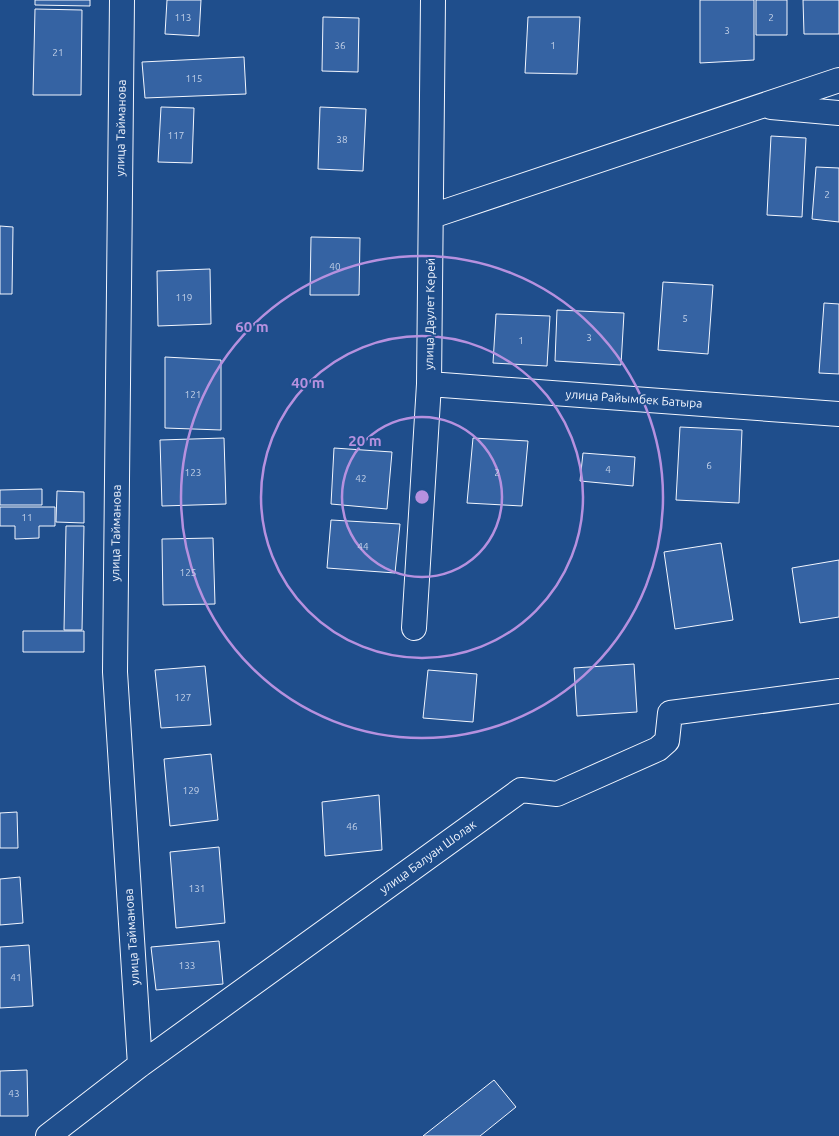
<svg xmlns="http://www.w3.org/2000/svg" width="839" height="1136" font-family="Ubuntu,sans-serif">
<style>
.building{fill:#3563a3;stroke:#f2f6ff}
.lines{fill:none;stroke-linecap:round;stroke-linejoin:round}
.street-casing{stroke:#f2f6ff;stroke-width:26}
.street{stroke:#1f4e8c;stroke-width:24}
.ring{fill:none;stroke:#b691df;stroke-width:2.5}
.labels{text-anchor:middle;stroke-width:4;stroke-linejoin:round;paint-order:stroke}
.number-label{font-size:10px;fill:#c3d1e8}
.street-label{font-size:12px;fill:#f2f6ff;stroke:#1f4e8c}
.centre{fill:#b691df;stroke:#1f4e8c;stroke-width:2.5}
.ring-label{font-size:15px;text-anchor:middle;font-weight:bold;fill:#b691df;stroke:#1f4e8c;stroke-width:4;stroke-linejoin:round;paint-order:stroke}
</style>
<rect width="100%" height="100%" fill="#1f4e8c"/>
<!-- building -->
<path class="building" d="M35 0H90V6L35 5Z
M167 0H201L199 36 165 34Z
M700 0H754V60L700 63Z
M756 0H787V35H756Z
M803 0H839V34H804Z
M35 9 82 10 81 95H33Z
M323 17 359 18 358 72 322 71Z
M528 17H580L577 74 525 73Z
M244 57 246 94 145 98 142 62Z
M161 107 194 108 192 163 158 162Z
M320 107 366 109 363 171 318 169Z
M771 136 806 138 802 217 767 215Z
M816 167 839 168V222L812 219Z
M0 226 13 227 12 294H0Z
M311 237 360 238 359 295H310Z
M210 269 211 324 158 326 157 271Z
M663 282 713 285 708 354 658 350Z
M824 303 839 304V374L819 373Z
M557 310 624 313 621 365 555 361Z
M496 314 550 316 547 366 493 363Z
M165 357 221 360V430L165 428Z
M680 427 742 430 739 503 676 500Z
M224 438 226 504 162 506 160 440Z
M473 438 528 441 522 506 467 503Z
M334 448 392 452 387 509 331 504Z
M583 453 635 457 633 486 580 481Z
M42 489V505H0V490Z
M57 491 84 492V523L56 522Z
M0 507H55V526H39V538L15 539V526H0Z
M331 520 400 524 395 573 327 568Z
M66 526H84L82 630H64Z
M213 538 215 604 163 605 162 539Z
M721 543 733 620 675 629 664 552Z
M839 560V617L800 623 792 568Z
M23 631H84V652H23Z
M634 664 637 712 577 716 574 668Z
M205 666 211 725 161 728 155 670Z
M428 670 477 674 473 722 423 718Z
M211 754 218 820 170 826 164 759Z
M379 795 382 850 325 856 322 802Z
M17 812 18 848H0V813Z
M219 847 225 923 176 928 170 852Z
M20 877 23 923 0 925V879Z
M219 941 223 984 156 990 151 947Z
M29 945 33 1006 0 1008V947Z
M27 1070 28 1116H0V1071Z
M494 1080 516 1107 480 1136H423Z"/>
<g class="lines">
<defs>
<path id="street" d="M122 0 115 672 140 1065
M771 107 839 113
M432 216 839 80
M429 384 839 414
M414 628 429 384 433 0
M48 1136 140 1065 521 790 557 794 658 749 667 741 670 713 839 691"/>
</defs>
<!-- street casing -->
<use href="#street" class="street-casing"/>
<!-- street -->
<use href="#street" class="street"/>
</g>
<!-- distance rings -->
<g class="ring">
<circle cx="422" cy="497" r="80"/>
<circle cx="422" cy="497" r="161"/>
<circle cx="422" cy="497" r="241"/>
</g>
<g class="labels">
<!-- number labels -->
<g class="number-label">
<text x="183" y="21">113</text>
<text x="771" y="21">2</text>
<text x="727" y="34">3</text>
<text x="340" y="49">36</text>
<text x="553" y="49">1</text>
<text x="58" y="56">21</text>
<text x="194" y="82">115</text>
<text x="176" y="139">117</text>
<text x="342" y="143">38</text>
<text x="827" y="198">2</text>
<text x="335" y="270">40</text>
<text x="184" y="301">119</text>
<text x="685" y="322">5</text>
<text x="589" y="341">3</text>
<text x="521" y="344">1</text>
<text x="193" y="398">121</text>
<text x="709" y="469">6</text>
<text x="608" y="473">4</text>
<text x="193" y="476">123</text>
<text x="497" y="476">2</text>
<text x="361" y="482">42</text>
<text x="27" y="521">11</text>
<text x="363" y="550">44</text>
<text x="188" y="576">125</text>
<text x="183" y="701">127</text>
<text x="191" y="794">129</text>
<text x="352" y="830">46</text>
<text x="197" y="892">131</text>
<text x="187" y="969">133</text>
<text x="16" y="981">41</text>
<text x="14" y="1097">43</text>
</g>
<!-- street labels -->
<g class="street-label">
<text transform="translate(121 128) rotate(-89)" y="4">улица Тайманова</text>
<text transform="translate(430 314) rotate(-89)" y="4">улица Даулет Керей</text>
<text transform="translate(634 399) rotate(4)" y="4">улица Райымбек Батыра</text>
<text transform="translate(116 533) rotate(-89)" y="4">улица Тайманова</text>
<text transform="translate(428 857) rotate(-36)" y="4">улица Балуан Шолак</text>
<text transform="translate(132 937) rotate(-94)" y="4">улица Тайманова</text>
</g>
</g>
<circle cx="422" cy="497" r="8" class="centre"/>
<g class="ring-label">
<text x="252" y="332">60 m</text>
<text x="308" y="388">40 m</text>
<text x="365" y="446">20 m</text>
</g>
</svg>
